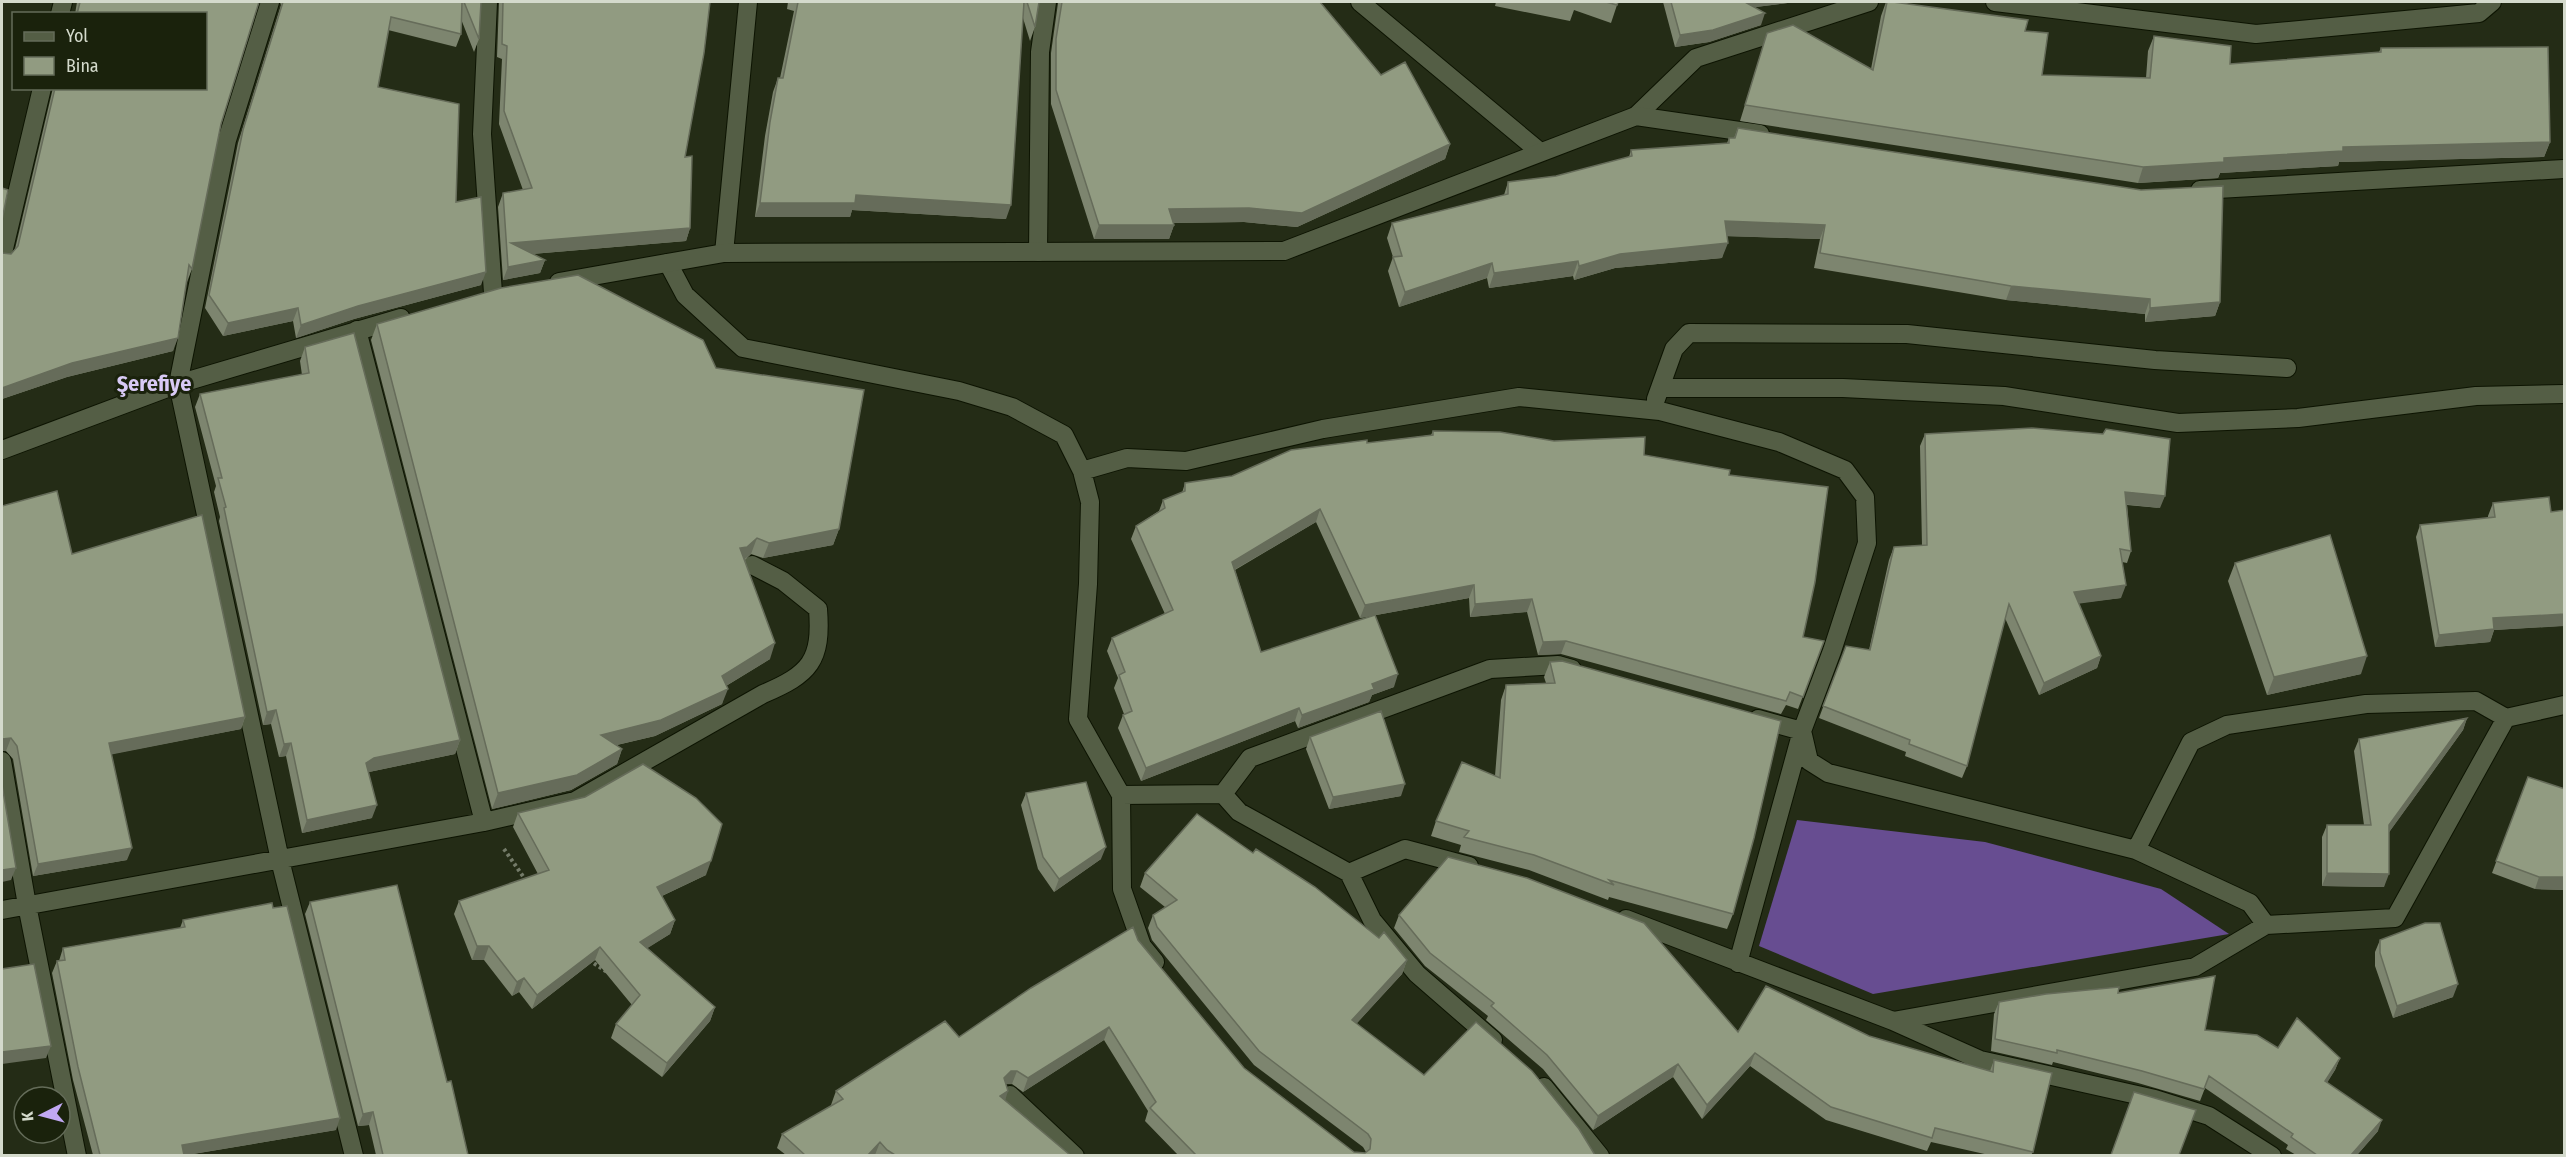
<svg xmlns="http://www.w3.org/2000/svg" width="2566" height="1157" font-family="'Fira Sans Condensed',sans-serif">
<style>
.forest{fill:#674d91}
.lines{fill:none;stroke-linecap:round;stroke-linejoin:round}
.street-casing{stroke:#0d1402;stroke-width:20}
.secondary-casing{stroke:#0d1402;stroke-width:20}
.path{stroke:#747b69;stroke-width:4;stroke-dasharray:3 3;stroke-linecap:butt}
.street{stroke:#545e45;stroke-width:18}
.secondary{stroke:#545e45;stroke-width:18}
.wall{fill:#7d856f}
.shaded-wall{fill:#666c5a}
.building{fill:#919b81;stroke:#666c5a;stroke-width:1.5}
.labels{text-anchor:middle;stroke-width:6;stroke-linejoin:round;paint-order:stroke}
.district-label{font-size:22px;font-weight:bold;fill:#d8caf5;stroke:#1a220c}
</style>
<rect width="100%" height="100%" fill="#242c16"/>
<!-- forest -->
<path class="forest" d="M1797 820 1985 842 2161 889 2229 934 1873 994 1759 946Z"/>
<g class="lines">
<defs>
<path id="street" d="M270 2 227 140 178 384 280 860 354 1156
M488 2 482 134 493 293
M1360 2 1540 152
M1995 2 2256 34 2479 13 2492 2
M60 14 63 2
M1636 116 1696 58 1869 2
M1038 252 1040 52 1047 2
M724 253 748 2
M2 257 42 88
M668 263 685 295 743 348 959 391 1012 407 1064 435 1082 471
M357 330 484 822
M1660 388H1843L2004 396 2178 423 2298 418 2476 396 2564 394
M1656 399 1674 349 1689 333 1907 334 2155 360 2287 368
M1758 719 1802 731
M1803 735 1809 761 1828 773 2136 850 2250 903 2266 925
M2 761 27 905 77 1156
M1223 794 1239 812 1349 873 1372 920 1417 974 1493 1040
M1121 795 1223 794 1250 758 1490 669 1558 665 1572 669
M2136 850 2191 742 2227 725 2366 704 2476 701 2506 718 2564 705
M1349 873 1405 849 1469 866
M2 910 484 822 575 801 763 694C810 674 822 661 818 609L783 581 752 565
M1626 919 1893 1021 2195 967 2266 925 2395 918 2506 718
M1155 962 1142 946 1122 889 1121 795 1078 719 1088 584 1090 502 1082 471 1127 458 1186 461 1323 429 1519 397 1660 411 1779 442 1845 470 1865 497 1867 543 1832 651 1802 731 1738 963
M1893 1021 1980 1060 2155 1099 2209 1116 2272 1156
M1544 1087 1600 1156
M1010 1095 1075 1156"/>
<path id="secondary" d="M2200 190 2564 169
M559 282 724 253 1284 251 1636 116 1760 134
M2 450 178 384 401 318"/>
</defs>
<!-- street casing -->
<use href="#street" class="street-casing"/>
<!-- secondary casing -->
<use href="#secondary" class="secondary-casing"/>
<!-- path -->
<path class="path" d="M504 849 527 882
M589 960 610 974"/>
<!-- street -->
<use href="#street" class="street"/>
<!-- secondary -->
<use href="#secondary" class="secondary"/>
</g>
<!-- wall -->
<path class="wall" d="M77 2H259L221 124 192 269 187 282 186 281 173 351 67 377 2 399V253L11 254 15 249 53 88H206V14H75Z
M280 2H481L479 39 474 52 461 19V34L456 47 388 30 378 87 456 202 481 285 354 319 296 338 293 321 223 336 205 308 238 143 281 5Z
M499 2H710L685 157 690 228 686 241 532 254 545 260 540 273 503 280 498 207 503 193 523 190 499 124 502 59 497 57Z
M788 2H1039L1035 27 1030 41 1023 18 1006 219 852 210 850 217H755L765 136 773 92 778 78H780L794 11 787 9Z
M1057 2H1320L1381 75 1450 144 1445 159 1297 227 1244 222 1173 223 1174 225 1169 239H1094L1051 104V53L1058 3Z
M1496 2H1618L1611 23 1574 10 1570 21 1495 6Z
M1663 2H1795L1755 7 1761 25 1709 42 1675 47Z
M1886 2 2025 31 2042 75 2146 78 2148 51 2154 36 2230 64 2379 52 2381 48 2550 142 2544 157 2339 162 2338 166 2220 173 2218 178 2138 183 1740 121 1767 33 1871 69 1881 16Z
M1738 128 2220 302 2215 316 2145 322V314L2006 300 1814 268 1820 239 1727 236 1722 258 1615 268 1574 280 1573 276 1489 288 1487 278 1399 307 1388 271 1393 257 1387 238 1392 223 1504 195 1508 182 1556 176 1629 157 1631 150 1727 143 1729 138H1734Z
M377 324 716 368 839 529 833 545 763 558 751 554 745 560 770 659 726 686 722 704 655 736 617 745 622 749 617 764 571 790 492 809 371 340Z
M305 347 460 740 455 754 369 772 372 818 302 833 286 756 279 757 271 724 263 725 219 521 220 517 214 492 216 486 195 407 200 394 302 375 300 361Z
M1433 431 1554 441 1644 455 1729 475 1803 637 1824 641 1798 709 1786 705 1781 714 1561 654 1538 655 1527 612 1470 617 1469 598 1360 618 1316 522 1235 570 1261 652 1394 687 1372 695 1369 702 1298 728 1295 721 1141 781 1118 728 1123 715 1124 714 1114 688 1118 678 1107 651 1112 638 1165 614 1131 539 1136 526 1159 511 1163 500 1182 493 1185 483 1232 476 1367 443 1431 435Z
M1925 434 2160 508 2127 505 2131 551 2127 563 2122 562 2121 598 2078 603 2101 656 2097 668 2039 695 2005 618 1967 766 1962 778 1905 756 1906 752 1819 718 1846 646 1869 650 1889 560 1894 547 1922 546 1920 446Z
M2493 503 2559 626 2494 630 2490 642 2435 647 2416 537 2420 525 2488 518V516Z
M2 506 72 554 245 717 241 729 111 754 127 860 33 876 13 759 6 751H2Z
M2235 563 2361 674 2267 695 2228 581Z
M1550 662 1733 914 1727 929 1609 897 1608 900 1529 870 1459 852 1461 845 1431 836 1436 821 1495 776 1501 700 1506 685 1546 683 1544 677Z
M2467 718 2463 730 2389 832 2384 887 2322 886V837L2327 825H2364L2354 751 2359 739Z
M1310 737 1401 796 1329 809 1306 749Z
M2528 777 2565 789V890L2535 889 2492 873Z
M1026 793 1101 859 1054 892 1038 869 1021 805Z
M518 813 706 875 662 896 675 920 670 934 647 948 715 1007 710 1021 662 1077 611 1038 616 1024 632 1005 595 960 532 1009 519 992 512 996 484 960H472L454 914 459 901 538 874 513 827Z
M1145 873 1379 938 1407 960 1402 974 1356 1024 1424 1075 1595 1155H1178L1145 1121 1148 1111 1104 1040 1023 1092 1012 1084H1006L1005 1101 1070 1155H786L777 1148 782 1134 832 1106 831 1105 836 1091 959 1037 1138 940 1244 1068 1354 1152 1365 1153 1366 1152 1363 1147 1254 1065 1152 940 1148 928 1153 915 1165 907 1140 887Z
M310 902 447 1082 468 1155H376L369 1125 358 1126 305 914Z
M273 908 336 1130 187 1155H93L73 1080 52 973 57 961H59L63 948 180 928 183 920Z
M1399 915 1738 1032 1869 1036 1990 1071 1994 1060 2033 1152 2031 1155H1989L1931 1142 1927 1151 1826 1120 1750 1066 1702 1119 1673 1077 1593 1130 1543 1069 1486 1020 1488 1016 1425 966 1394 928Z
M2380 940 2453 997 2393 1018 2375 966V952Z
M2118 993 2205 1030 2278 1048 2340 1058 2335 1070 2327 1082 2378 1131 2357 1155H2296L2286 1149 2288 1145 2205 1088 2200 1101 2138 1083 2053 1062 2052 1065 1991 1051 1994 1014 1999 1002Z"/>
<!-- shaded-wall -->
<path class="shaded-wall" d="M1736 2H1795L1733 10Z
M1765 13 1761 25 1709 42 1675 47 1680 35Z
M2550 142 2544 157 2339 162 2338 166 2220 173 2218 178 2138 183 2143 167 2224 158 2343 147Z
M1450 144 1445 159 1297 227 1244 222 1164 223 1169 209Z
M856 195 1011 205 1006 219 852 210 850 217H755L760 203Z
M1725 221 1825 225 1820 239 1720 236Z
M1099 225H1174L1169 239H1094Z
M690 228 686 241 507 256 511 243Z
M1728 243 1722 258 1615 268 1574 280 1579 266 1620 254Z
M545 260 540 273 503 280 508 267Z
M1578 261 1573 276 1489 288 1494 273Z
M1492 263 1487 278 1399 307 1405 292Z
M486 272 481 285 354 319 296 338 301 325 358 306Z
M2011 286 2150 299 2145 314 2006 300Z
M2220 302 2215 316 2145 322 2150 308Z
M298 308 293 321 223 336 228 323Z
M178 338 173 351 67 377 2 399V388L72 363Z
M2125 492 2165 496 2160 508 2121 504Z
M1320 509 1316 522 1227 574 1232 562Z
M839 529 833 545 763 558 769 543Z
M757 538 751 554 741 562 740 548Z
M1474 585 1469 598 1360 618 1365 605Z
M2126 585 2121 598 2069 605 2074 592Z
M1532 599 1527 612 1470 617 1475 604Z
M2565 614V626L2494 630 2490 642 2435 647 2439 635 2493 618Z
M1566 641 1561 654 1538 655 1543 642Z
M775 643 770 659 716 692 722 676Z
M2101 656 2097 668 2039 695 2044 683Z
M2367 656 2361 674 2267 695 2274 677Z
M1398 674 1394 687 1372 695 1369 702 1298 728 1302 715 1372 684Z
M728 689 722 704 655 736 595 750 601 735Z
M1299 708 1295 721 1141 781 1146 768Z
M276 710 271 724 263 725 267 712Z
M245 717 241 729 104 756 109 743Z
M2467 718 2463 730 2385 838 2389 825Z
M11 738 6 751H2V739Z
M460 740 455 754 369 772 362 776 366 763 374 758Z
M291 743 286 756 279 757 284 744Z
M622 749 617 764 571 790 492 809 498 793Z
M1405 784 1401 796 1329 809 1333 797Z
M377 805 372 818 302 833 307 820Z
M1106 847 1101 859 1054 892 1059 879Z
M132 848 127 860 33 876 38 864Z
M711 861 706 875 651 901 657 887Z
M16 868 11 880 2 882V870Z
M2327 873 2389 874 2384 887 2322 886Z
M2539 877H2565V890L2535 889Z
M675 920 670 934 635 956 640 942Z
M477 946H489L484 960H472Z
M600 947 595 960 532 1009 537 995Z
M1407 960 1402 974 1347 1034 1352 1020Z
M524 978 519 992 512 996 517 982Z
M2458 984 2453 997 2393 1018 2397 1006Z
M715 1007 710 1021 662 1077 667 1063Z
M1109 1027 1104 1040 1023 1092 1028 1078Z
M51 1046 46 1058 2 1064V1052Z
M1755 1053 1750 1066 1702 1119 1707 1105Z
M2340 1058 2335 1070 2321 1093 2325 1081Z
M1678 1064 1673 1077 1593 1130 1598 1116Z
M1011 1071H1017L1012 1084H1006L1004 1078Z
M1008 1091 1004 1104 1000 1096Z
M373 1112 369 1125 358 1126 363 1114Z
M340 1118 336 1130 187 1155H178L182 1145Z
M2382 1120 2378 1131 2357 1155H2351Z
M880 1142 875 1155H868Z"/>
<!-- building -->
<path class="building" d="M80 2H259L221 124 192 269 189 265 178 338 72 363 2 388V253L11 254 18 246 55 88H206V14H77Z
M283 2H462L461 34 391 17 378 87 459 104 456 202 481 197 486 272 358 306 301 325 298 308 228 323 209 295 243 130Z
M464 2H481L479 39Z
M503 2H710L704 53 685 157 692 156 690 228 511 243 545 260 508 267 503 193 532 188 504 111 507 46 502 44Z
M798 2H1024L1011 205 856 195 855 203H760L770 122 778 78H783Z
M1027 2H1039L1035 27Z
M1062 2H1320L1381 75 1405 62 1450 144 1302 213 1249 208 1169 209 1174 225H1099L1056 90V39Z
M1606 2H1618L1617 5Z
M1671 2H1745L1765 13 1713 30 1680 35Z
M1887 2H1893L2028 20 2025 31 2048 33 2042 75 2150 78 2154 36 2231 46 2230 64 2381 52V48L2548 47 2550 142 2343 147V151L2224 158V162L2143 167 1745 105 1767 33 1793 25 1873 70Z
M1738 128 2141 190 2223 186 2220 302 2150 308V299L2011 286 1820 253 1825 225 1725 221 1728 243 1620 254 1579 266 1578 261 1494 273 1492 263 1405 292 1393 257 1402 256 1392 223 1508 194V182L1556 176 1632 156 1631 150 1729 143V138H1735Z
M2 188 8 190 2 220Z
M578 275 703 340 716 368 864 390 839 529 769 543 757 538 747 547 740 548 775 643 722 676 728 689 661 720 601 735 622 749 577 775 498 793 377 324 501 288Z
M354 333 460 740 374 758 366 763 377 805 307 820 291 743 284 744 276 710 267 712 224 508 226 507 218 478H222L200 394 309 373 305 347Z
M2032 428 2103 434 2106 429 2170 439 2165 496 2125 492 2131 551 2120 549 2126 585 2074 592 2101 656 2044 683 2009 604 1967 766 1909 744 1910 740 1823 706 1846 646 1870 650 1894 547 1927 545 1925 434Z
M1433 431 1500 432 1554 441 1645 437 1644 455 1730 470 1729 475 1828 487 1815 582 1803 637 1824 641 1803 697 1790 692 1786 701 1566 641 1543 642 1532 599 1475 604 1474 585 1365 605 1320 509 1232 562 1261 652 1375 615 1398 674 1372 684 1374 689 1302 715 1299 708 1146 768 1123 715 1132 711 1119 675 1125 672 1112 638 1173 610 1136 526 1165 508 1163 500 1185 491V483L1232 476 1291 450 1367 440V443L1433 435Z
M57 491 72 554 202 515 245 717 109 743 132 848 38 864 17 746 11 738 2 739V506Z
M2549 497 2551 512 2565 510V614L2493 618 2494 629 2439 635 2420 525 2495 517 2493 503Z
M2330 535 2367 656 2274 677 2235 563Z
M1562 661 1781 721 1754 838 1733 914 1609 880 1614 885 1534 855 1464 837 1469 831 1436 821 1462 762 1500 778 1506 685 1555 683 1550 662Z
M1381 711 1405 784 1333 797 1310 737Z
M2467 718 2389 825V874L2327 873V825H2371L2359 739Z
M643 764 696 798 722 824 711 861 657 887 675 920 640 942 715 1007 667 1063 616 1024 640 995 600 947 537 995 524 978 517 982 489 946H477L459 901 549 870 518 813 585 797Z
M2528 777 2565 789V877H2539L2496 861Z
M1086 782 1106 847 1059 879 1043 857 1026 793Z
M2 785 16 868 2 870Z
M1197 814 1253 853 1256 849 1315 887 1379 938 1384 932 1407 960 1352 1020 1424 1075 1476 1022 1532 1071 1579 1129 1595 1155H1196L1150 1108 1156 1102 1109 1027 1028 1078 1017 1071H1011L1004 1078 1008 1091 1000 1096 1070 1155H895L887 1150 880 1142 868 1155H805L782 1134 843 1099 836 1091 945 1021 959 1037 1031 988 1133 927 1138 940 1244 1068 1354 1152 1365 1153 1370 1149 1371 1139 1368 1134 1259 1051 1157 927 1153 915 1177 900 1145 873Z
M1448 857 1527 878 1644 923 1738 1032 1766 986 1869 1036 1993 1072 1994 1060 2052 1073 2033 1152 1935 1128 1932 1138 1831 1107 1755 1053 1707 1105 1678 1064 1598 1116 1547 1055 1491 1006 1494 1003 1430 953 1399 915Z
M397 885 447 1082 451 1081 468 1155H383L373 1112 363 1114 310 902Z
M272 903 273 908 287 906 340 1118 182 1145 184 1155H100L78 1067 57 961 65 960 63 948 185 927 183 920Z
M2425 923H2440L2458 984 2397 1006 2380 953V940Z
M34 964 51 1046 2 1052V969Z
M2215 976 2205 1030 2257 1035 2278 1048 2297 1018 2340 1058 2325 1081 2382 1120 2351 1155H2317L2291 1137 2293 1134 2209 1076 2204 1089 2142 1071 2057 1050V1053L1995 1039 1999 1002 2046 994 2119 987 2118 993Z
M2134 1092 2196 1110 2179 1155H2111Z"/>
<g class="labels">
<!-- district labels -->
<g class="district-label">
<text x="154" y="391">Şerefiye</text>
</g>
</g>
<!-- border -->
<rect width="2566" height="1157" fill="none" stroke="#d4dacc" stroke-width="6"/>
<!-- legend -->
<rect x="12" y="12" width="195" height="78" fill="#1a220c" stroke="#646c59" stroke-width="1.5"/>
<rect x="24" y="32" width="30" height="9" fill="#545e45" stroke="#646c59" stroke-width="1.5"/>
<text x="66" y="42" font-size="18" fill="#d4dacc">Yol</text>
<rect x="24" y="57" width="30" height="18" fill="#919b81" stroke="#646c59" stroke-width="1.5"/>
<text x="66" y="72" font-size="18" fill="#d4dacc">Bina</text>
<!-- north arrow -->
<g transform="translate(42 1115) rotate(264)"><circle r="28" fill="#1a220c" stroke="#646c59" stroke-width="1.5"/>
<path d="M0-4.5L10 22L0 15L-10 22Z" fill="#c1a8f3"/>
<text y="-9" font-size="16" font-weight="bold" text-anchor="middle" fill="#d4dacc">K</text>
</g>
</svg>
